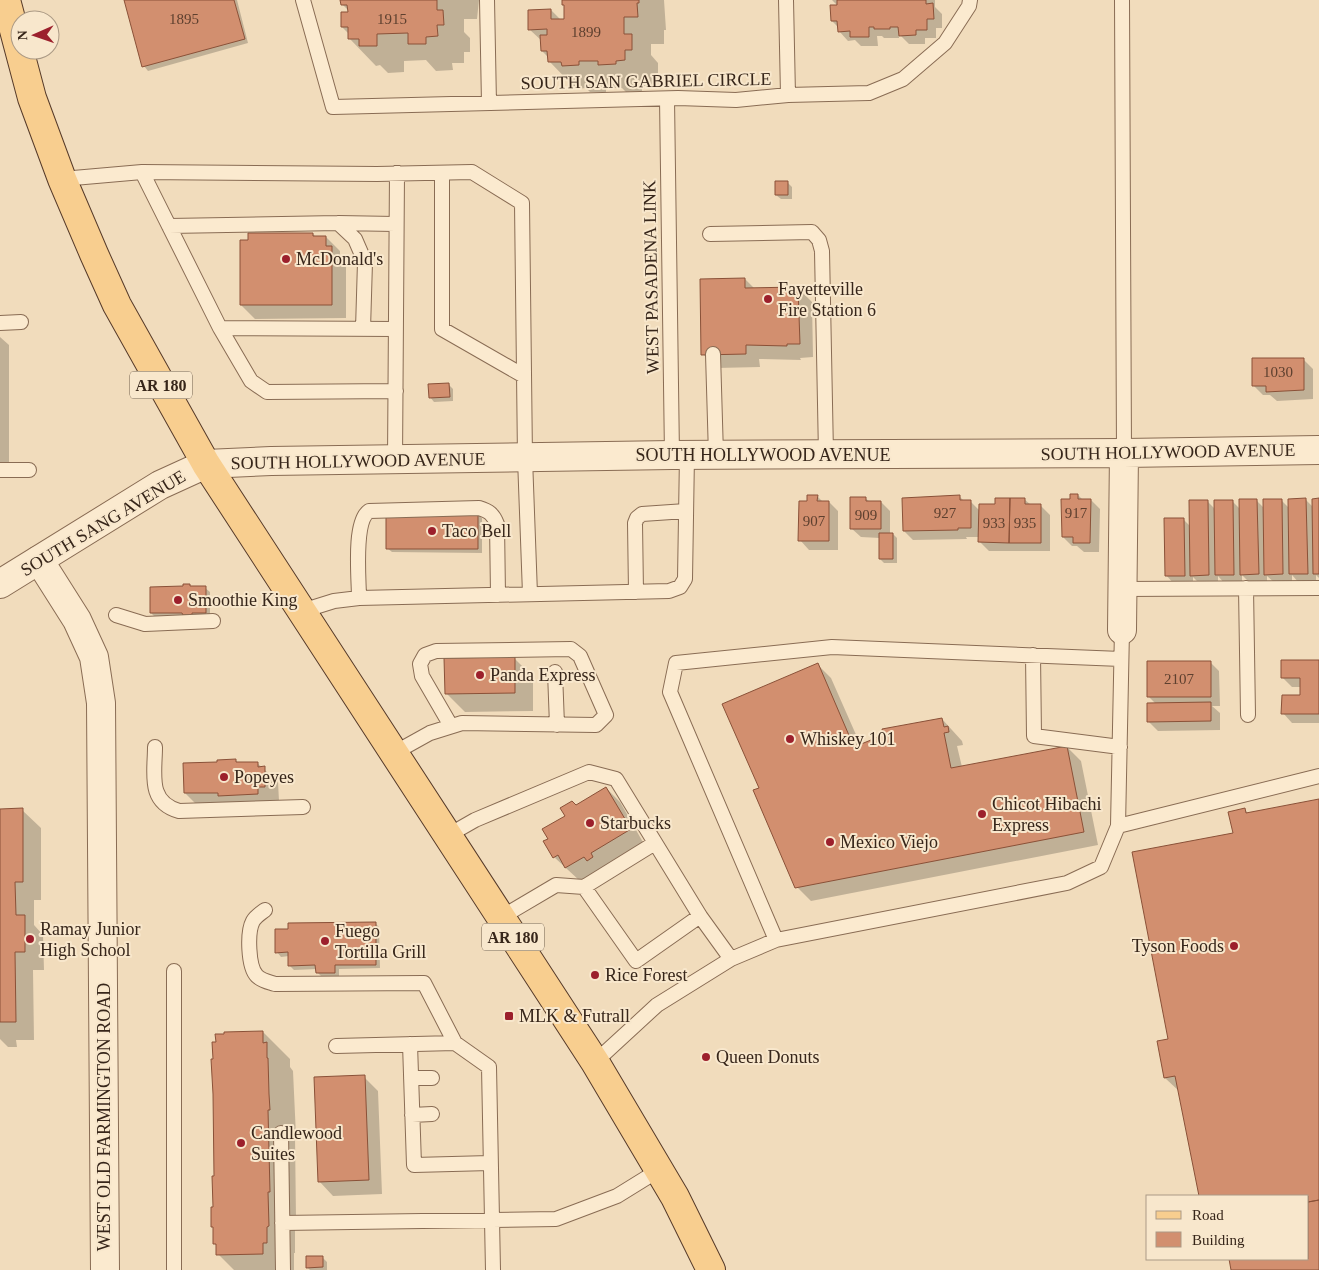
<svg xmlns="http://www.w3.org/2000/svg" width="1319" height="1270" font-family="Georgia,serif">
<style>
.shadow{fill:#0003}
.building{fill:#d28f6f;stroke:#8a5138}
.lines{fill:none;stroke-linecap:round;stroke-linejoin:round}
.service-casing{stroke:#896c54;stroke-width:16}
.minor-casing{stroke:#896c54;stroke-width:30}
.tertiary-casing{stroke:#896c54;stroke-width:30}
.primary-casing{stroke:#563a29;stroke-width:30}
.service{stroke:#fbeacf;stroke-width:14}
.minor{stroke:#fbeacf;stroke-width:28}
.tertiary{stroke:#fbeacf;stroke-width:28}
.primary{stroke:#f8ce8f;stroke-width:28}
.poi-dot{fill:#9c202c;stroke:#f8e7cc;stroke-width:2}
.labels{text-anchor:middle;stroke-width:4;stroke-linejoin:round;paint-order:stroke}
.number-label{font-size:15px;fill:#5e402f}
.shield{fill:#f8e7cc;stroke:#71604f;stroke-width:1}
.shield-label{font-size:16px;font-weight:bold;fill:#37261a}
.street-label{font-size:18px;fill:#37261a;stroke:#f8e7cc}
.poi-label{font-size:18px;fill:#37261a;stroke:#f8e7cc;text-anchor:start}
</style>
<rect width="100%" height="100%" fill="#f1dcbc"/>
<!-- shadow -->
<path class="shadow" d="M125 0H237L248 43 148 71 144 66Z
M342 0H479L477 19H464V32L470 38V52H464V63H452L453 70 436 71 426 60 404 61V72L388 73 380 65 376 66 349 38V34L342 27 349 11 342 4Z
M564 0H664L666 30H664V44H651V55L658 63V77L652 76V87H642V91L626 92 622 88H606V92H590L586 88 576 89 549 61V58L542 51V41L529 29 551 10 561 20H566Z
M832 0H935V7L942 14V28H936V38H925V44H909L899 34V38H884L882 36H877L878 46H861L855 40 848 41 839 31V28L832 21 838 6Z
M787 182 792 187V199H781L776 195Z
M313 234 316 237H326L340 251V255L346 261V318L255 319 241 305 249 241Z
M745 279 755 289 798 288 812 302 813 357 800 358 801 360 759 359 760 367 717 368 703 354Z
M0 337 9 345V477H0Z
M1303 359 1313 369V399L1277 401 1270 395H1263L1254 386Z
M449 385 453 389V401L434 402 430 397Z
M1078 495 1083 500H1091L1100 509 1099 552H1084L1077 546H1072L1063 537 1072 500Z
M817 496 823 502H829L838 511V550H809L800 540 808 502Z
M960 497 964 501H970L980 511 1024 499 1031 505H1040L1050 515V551H989L980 542V537H966L967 539 913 540 904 531Z
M865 498 870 502H881L890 511V534H893L897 538V563H884L880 559V538L861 537 851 528Z
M1281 500 1289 508 1306 500 1313 507 1319 500V578L1316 575V583H1299L1292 575V583H1275L1267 576V583L1251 584 1242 575V584H1225L1218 576V584H1200L1193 577V584L1175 585 1166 575 1183 519 1190 526 1207 501 1215 509 1232 501 1240 509 1257 501 1264 508Z
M477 514 482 518V553L392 552 387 548Z
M190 585 192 588H205L210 592V617H155L151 613 184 588Z
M514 658 533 677V711L465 712 446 693Z
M1319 661V723H1292L1283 713 1302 697V687H1292L1283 678Z
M1210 662 1219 671 1220 706H1212L1220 713V730L1158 731 1148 721 1156 704 1148 696Z
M817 664 831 678 861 746 942 719 962 741 963 745 957 746 962 767 1067 747 1081 761 1098 845 811 901 797 887 760 789Z
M235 760 238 763H257L278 782 279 801H272V807H199L185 793 218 763Z
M606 788 620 802 644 844 580 881 554 857 549 839 576 806Z
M1319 800V1270H1232L1230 1259H1308V1196H1200L1180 1092 1165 1078 1169 1040 1234 834 1245 810 1249 814Z
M0 810H22L41 828V900H34V925L43 935 44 970H33L34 1040H16L17 1047H8L0 1039Z
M375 923 379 927 380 968 339 969V976H321L317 972V969L294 970 289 965V956L281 957 277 952Z
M263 1032 290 1059V1067L293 1071 296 1136H295L296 1219H295V1253H294V1270H234L218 1254 217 1246 214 1243 215 1177Z
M364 1077 378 1091 382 1194 333 1196 319 1181Z
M322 1257 327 1262V1270H310L307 1267Z"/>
<!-- building -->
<path class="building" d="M124 0H234L245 39 142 67Z
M340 0H437V10H443L444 25H437L438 36 426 37V44H408V33L377 34V46H359V39H348V27H341V12H348L347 5H341Z
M562 0H639V3H637L638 17H624V34H632V50H625V60L616 61V64L598 65V61H579V65L562 66 561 62H548L547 51H541L540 35H547V29L528 30V10L551 9V19H564V5H562Z
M837 0H926V4L933 3 934 19H927V30H916V35L899 36 898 27H890V29H874V27H869V37H850V31L838 32 837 21H831L830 5H837Z
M775 181H788V195H775Z
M248 233H313V236H326V246H332V305H240V240H248Z
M745 278V288L798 287 800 344H787V346L746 345V354L701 355 700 279Z
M1252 358H1304V390L1266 392V386H1252Z
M449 383 450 397 429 398 428 384Z
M1070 494H1078V499H1091L1090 543H1073V537H1062L1061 499H1070Z
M807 495H818L817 501H829V541H798L799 501H807Z
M960 495V500H971V528H958V530L903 531 902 498Z
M850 497H866V501H881V529H850Z
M995 498H1010L1009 543 978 542 979 504H995Z
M1010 498H1025V504H1041V543H1009Z
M1306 498 1308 574H1289L1288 499Z
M1319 498V574H1313L1312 499Z
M1239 499H1257L1259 574 1240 575Z
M1263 499H1282L1283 574 1264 575Z
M1189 500H1208L1209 575 1190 576Z
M1214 500H1233L1234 575H1215Z
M386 513H478V549H386Z
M1164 518H1184L1185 576H1165Z
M879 533H893V559H879Z
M183 584H190V586H206V613H192V615H183L182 613H150V587L183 586Z
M515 657V693L445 694 444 658Z
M1281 660H1319V714H1281L1282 695H1300V678H1281Z
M1147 661H1211V697H1147Z
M818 663 854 747 883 735 882 729 942 718 944 727 948 726 949 732 944 733 951 768 1067 746 1084 832 795 888 753 790 759 788 722 704Z
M1211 702V721L1147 722V703Z
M236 759V762H258V767L265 766V787H258V794L218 796V793H184L183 763 217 762V760Z
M606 787 631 829 591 853 593 857 587 861 584 857 565 868 558 855 553 858 543 841 548 839 542 829 565 816 560 808 572 801 576 805Z
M1319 799V1200L1308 1202V1196H1199L1175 1076 1164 1078 1157 1041 1168 1039 1132 852 1233 833 1228 812 1245 808 1246 813Z
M23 808V882H15L16 915H25V952H15L16 1022H0V809Z
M376 922V965H335V973H316L315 965 288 966V952L275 953V929H288V923Z
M263 1031V1043L267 1042V1058H268L269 1094 270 1110H268L270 1192H268L269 1226 267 1227V1243H263V1254L216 1255V1244H213V1227H211V1207H213L212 1176H214L213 1094 211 1059H213L212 1042H216L215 1034H224V1032Z
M365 1075 369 1180 318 1182 314 1077Z
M1319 1200V1270H1231L1229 1259H1308V1202Z
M306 1256H323V1267L306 1268Z"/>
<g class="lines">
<defs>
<path id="service" d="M303 0 333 107 678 98 736 100 788 95 869 93 903 79 945 43 969 6 970 0
M487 0 489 103
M786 0 788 95
M1122 0 1124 453
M667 99 672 455
M142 172 220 328 251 381 267 392 396 391
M442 173V329L524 376
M62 179 142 172 377 174 472 172 522 203 525 458 530 594
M338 223 355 239 365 262 363 329
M169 226 338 223 395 224
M710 234 812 232 819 240 822 251 826 454
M0 323 21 322
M220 328 396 329
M713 354 716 455
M395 460 397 173
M0 470H29
M1246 588 1248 715
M1122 589 1319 588
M636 592 635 523 637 518 642 514 686 511
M359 598C359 579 353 522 369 511L479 508C489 511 493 514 497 524L498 595
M302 611 334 601 359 598 669 591 680 587 685 579 687 455
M116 615 145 624 213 621
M1033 655 1034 736 1120 747
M555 672 557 725
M155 747C155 773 147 802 179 811L303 807
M394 753 430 733 462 723 596 725 606 715 580 656 571 649 436 651 425 655 420 664 422 676 451 726
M1118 826 1319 776
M447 836 475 820 589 772 616 779 700 916 636 961 584 887
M265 910C260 914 256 916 253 921 247 932 248 967 257 976 262 981 269 982 275 984L424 983 455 1043
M700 916 731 959
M500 918 556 885 584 887 655 843
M776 940 670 692 676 663 832 647 1121 659
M410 1044 414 1165 490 1163
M336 1046 455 1043 489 1067 493 1270
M595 1062 657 1005 731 959 776 940 1067 883 1101 867 1118 826 1122 630
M411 1078H432
M412 1115 432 1114
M281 1133 283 1270
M282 1223 556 1219 617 1196 659 1170
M174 1270V971"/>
<path id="minor" d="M206 464 271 461 672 455 1124 453 1319 450
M39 560 77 620 94 657 101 703 105 1270
M1122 630 1124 453"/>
<path id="tertiary" d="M0 584 160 485 206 464"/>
<path id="primary" d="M6 0 32 98 62 179 94 254 117 305 206 464 595 1062 675 1197 711 1270"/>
</defs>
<!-- service casing -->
<use href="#service" class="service-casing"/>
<!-- minor casing -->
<use href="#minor" class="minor-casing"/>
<!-- tertiary casing -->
<use href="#tertiary" class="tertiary-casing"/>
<!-- primary casing -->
<use href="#primary" class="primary-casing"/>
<!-- service -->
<use href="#service" class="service"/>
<!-- minor -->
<use href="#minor" class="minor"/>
<!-- tertiary -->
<use href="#tertiary" class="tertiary"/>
<!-- primary -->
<use href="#primary" class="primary"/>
</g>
<!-- markers -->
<g class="poi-dot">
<circle cx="286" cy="259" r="5"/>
<circle cx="768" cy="299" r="5"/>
<circle cx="432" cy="531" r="5"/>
<circle cx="178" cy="600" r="5"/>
<circle cx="480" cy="675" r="5"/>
<circle cx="790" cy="739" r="5"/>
<circle cx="224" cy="777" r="5"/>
<circle cx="982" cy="814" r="5"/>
<circle cx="590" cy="823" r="5"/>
<circle cx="830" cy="842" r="5"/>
<circle cx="30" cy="939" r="5"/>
<circle cx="325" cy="941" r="5"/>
<circle cx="1234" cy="946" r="5"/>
<circle cx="595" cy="975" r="5"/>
<rect x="504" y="1011" width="10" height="10" rx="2.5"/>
<circle cx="706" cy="1057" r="5"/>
<circle cx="241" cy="1143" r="5"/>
</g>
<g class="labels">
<!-- number labels -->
<g class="number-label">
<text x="184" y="24">1895</text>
<text x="392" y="24">1915</text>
<text x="586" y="37">1899</text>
<text x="1278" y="377">1030</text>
<text x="945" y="518">927</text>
<text x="1076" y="518">917</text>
<text x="866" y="520">909</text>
<text x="814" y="526">907</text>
<text x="994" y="528">933</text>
<text x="1025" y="528">935</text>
<text x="1179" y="684">2107</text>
</g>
<!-- shield labels -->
<g class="shield">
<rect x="130" y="371.5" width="62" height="27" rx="4"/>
<rect x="482" y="923.5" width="62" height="27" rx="4"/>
</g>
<g class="shield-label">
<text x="161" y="391">AR 180</text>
<text x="513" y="943">AR 180</text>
</g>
<!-- street labels -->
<g class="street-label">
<text transform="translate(646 81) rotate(-1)" y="6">SOUTH SAN GABRIEL CIRCLE</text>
<text transform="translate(651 277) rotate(-91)" y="6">WEST PASADENA LINK</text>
<text transform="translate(1168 452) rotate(-1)" y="6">SOUTH HOLLYWOOD AVENUE</text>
<text x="763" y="461">SOUTH HOLLYWOOD AVENUE</text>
<text transform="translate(358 461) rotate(-1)" y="6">SOUTH HOLLYWOOD AVENUE</text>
<text transform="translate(103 523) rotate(-31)" y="6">SOUTH SANG AVENUE</text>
<text transform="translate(104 1117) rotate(-90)" y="6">WEST OLD FARMINGTON ROAD</text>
</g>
<!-- poi labels -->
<g class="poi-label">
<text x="296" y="265">McDonald's</text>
<text x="778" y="295">Fayetteville<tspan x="778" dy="21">Fire Station 6</tspan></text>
<text x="442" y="537">Taco Bell</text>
<text x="188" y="606">Smoothie King</text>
<text x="490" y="681">Panda Express</text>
<text x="800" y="745">Whiskey 101</text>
<text x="234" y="783">Popeyes</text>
<text x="992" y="810">Chicot Hibachi<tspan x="992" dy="21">Express</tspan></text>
<text x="600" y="829">Starbucks</text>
<text x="840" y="848">Mexico Viejo</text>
<text x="40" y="935">Ramay Junior<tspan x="40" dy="21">High School</tspan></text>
<text x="335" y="937">Fuego<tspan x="335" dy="21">Tortilla Grill</tspan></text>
<text x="1224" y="952" text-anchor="end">Tyson Foods</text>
<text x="605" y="981">Rice Forest</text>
<text x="519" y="1022">MLK &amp; Futrall</text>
<text x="716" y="1063">Queen Donuts</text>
<text x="251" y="1139">Candlewood<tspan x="251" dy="21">Suites</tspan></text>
</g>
</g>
<!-- legend -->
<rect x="1146" y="1195" width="162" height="65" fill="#f8e7cc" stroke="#ab9a85"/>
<rect x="1156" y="1211" width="25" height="8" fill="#f8ce8f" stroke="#ab9a85"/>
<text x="1192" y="1220" font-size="15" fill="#37261a">Road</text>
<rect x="1156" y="1232" width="25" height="15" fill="#d28f6f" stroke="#ab9a85"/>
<text x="1192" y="1245" font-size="15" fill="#37261a">Building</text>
<!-- north arrow -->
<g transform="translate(35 35) rotate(268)"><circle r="24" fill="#f8e7cc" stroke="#ab9a85"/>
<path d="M0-4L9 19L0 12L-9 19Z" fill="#9c202c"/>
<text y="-8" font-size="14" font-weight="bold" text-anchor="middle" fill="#37261a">N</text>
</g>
</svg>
